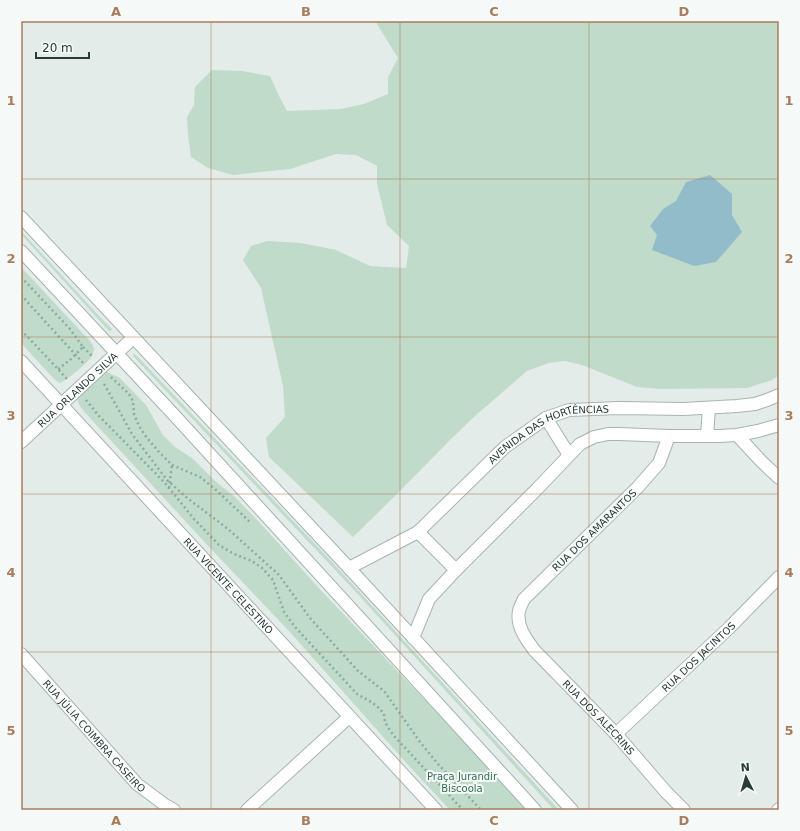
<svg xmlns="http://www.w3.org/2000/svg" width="800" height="831" font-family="'DejaVu Sans',sans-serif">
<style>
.green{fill:#c0dbca}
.water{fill:#93bccb}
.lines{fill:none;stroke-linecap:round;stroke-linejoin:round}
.street-casing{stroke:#a7b4b1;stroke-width:14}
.secondary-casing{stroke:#a1b4af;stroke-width:14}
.path{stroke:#88aca5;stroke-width:2.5;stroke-dasharray:2 3;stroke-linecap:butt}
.street{stroke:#fff;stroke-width:12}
.secondary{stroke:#fff;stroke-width:12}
.grid{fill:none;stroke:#aa7c5c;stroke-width:1;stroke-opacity:0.55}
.labels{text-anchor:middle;stroke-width:4;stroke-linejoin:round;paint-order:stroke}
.street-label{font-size:10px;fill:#263c39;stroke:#f5f9f7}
.park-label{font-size:10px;fill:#346f52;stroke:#f5f9f7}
.neatline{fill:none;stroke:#aa7c5c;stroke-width:1.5}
.grid-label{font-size:13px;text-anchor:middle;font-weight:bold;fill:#aa7c5c}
</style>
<rect width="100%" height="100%" fill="#e4ecea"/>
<!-- green -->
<path class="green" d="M377 21H779V375L772 380 747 388 660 389 637 387 582 365 564 361 549 363 527 371 476 415 453 437 394 497 353 537 269 457 266 438 285 417 283 386 261 288 243 260 251 246 268 241 301 243 336 250 370 266 406 268 409 246 387 225 377 184V166L356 155 336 154 290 169 233 175 208 168 191 157 188 135 187 117 194 105 195 87 212 70 242 71 270 76 279 96 287 111 341 109 364 104 388 94V77L398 58 377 24Z
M21 231 100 317 112 329 111 331H109L21 234Z
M21 267 90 341C92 344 94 346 94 350 93 351 93 355 92 356 88 363 68 379 60 383L58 382 53 378 21 343Z
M133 353 137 356 334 564 559 810H554L354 590 133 356Z
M107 372 120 378 146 405 163 435 175 447 192 458 214 480 235 497 262 525 316 585 505 785 527 810H450L409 766 289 631 211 549 90 418C85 412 78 406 77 398L103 373Z"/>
<!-- water -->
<path class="water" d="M710 175 732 194V215L742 232 716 262 694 266 652 250 657 235 650 226 663 209 676 201 686 182Z"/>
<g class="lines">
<defs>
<g id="street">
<path id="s1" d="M21 361 436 810"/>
<path d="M546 418 569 455"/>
<path d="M737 435 761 461 779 478"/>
<path id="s2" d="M669 436 659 463 638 487 524 599C522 603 520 607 519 611 516 626 526 639 534 650L616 734 666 792 684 810"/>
<path d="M707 436 709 408"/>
<path id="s3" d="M21 442 133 338"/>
<path d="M418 532 456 570"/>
<path id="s4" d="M349 568 418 532 505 447 546 418 569 410 619 408 683 409 737 406 755 404 767 400 779 395"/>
<path d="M413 638 429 599 456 570 537 489 580 444 594 437 608 434H619L669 436H719L737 435 758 431 779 425"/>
<path id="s5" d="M21 654 137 784 165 805 174 810"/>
<path id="s6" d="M616 734 729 628 779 577"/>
<path d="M247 810 349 717"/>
<path d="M778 810 779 809"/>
</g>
<path id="secondary" d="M21 217 349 568 572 810
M21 251 176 417 535 810"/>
</defs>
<!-- street casing -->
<use href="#street" class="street-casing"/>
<!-- secondary casing -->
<use href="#secondary" class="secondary-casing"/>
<!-- path -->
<path class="path" d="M21 277 70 329 83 347 71 359 58 369
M21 295 84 364
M21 330 58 369 67 379
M83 347 92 356
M111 377 129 394 133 401 134 414 139 426 147 438 159 452 172 465 200 477 215 489 251 523
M104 384 107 389 132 434 167 480 186 497 228 529 279 575 310 618 358 671 384 691 420 742 438 764 481 810
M86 400 99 416 165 483 194 519 219 545 234 554 252 561 262 568 273 580 284 612 295 627 357 694 373 703 380 709 384 714 385 722 389 729 395 737 463 810
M169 488 172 465"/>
<!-- street -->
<use href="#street" class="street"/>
<!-- secondary -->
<use href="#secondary" class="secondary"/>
</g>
<!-- grid -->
<path class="grid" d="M211 21V810M400 21V810M589 21V810M21 179H779M21 337H779M21 494H779M21 652H779"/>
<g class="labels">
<!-- street labels -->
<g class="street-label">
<text dy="4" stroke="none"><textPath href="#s3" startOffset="77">RUA ORLANDO SILVA</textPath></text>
<text dy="4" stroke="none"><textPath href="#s4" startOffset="246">AVENIDA DAS HORTÊNCIAS</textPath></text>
<text transform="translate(594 530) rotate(-44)" y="4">RUA DOS AMARANTOS</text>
<text dy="4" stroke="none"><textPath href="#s1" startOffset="306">RUA VICENTE CELESTINO</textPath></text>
<text dy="4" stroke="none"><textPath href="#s6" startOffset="113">RUA DOS JACINTOS</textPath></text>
<text dy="4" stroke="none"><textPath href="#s2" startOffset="370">RUA DOS ALECRINS</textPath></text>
<text dy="4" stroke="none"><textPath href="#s5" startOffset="110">RUA JÚLIA COIMBRA CASEIRO</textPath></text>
</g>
<!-- park labels -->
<g class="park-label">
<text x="462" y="780">Praça Jurandir<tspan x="462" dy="12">Biscoola</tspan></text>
</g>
</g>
<!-- border -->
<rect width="800" height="831" fill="none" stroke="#f5f9f7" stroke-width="44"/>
<!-- north arrow -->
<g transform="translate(746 777) rotate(355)" stroke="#f5f9f7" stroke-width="3" paint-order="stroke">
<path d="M0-3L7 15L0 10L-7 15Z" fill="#263c39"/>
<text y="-6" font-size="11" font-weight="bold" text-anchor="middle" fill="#263c39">N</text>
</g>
<!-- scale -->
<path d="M36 52v6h53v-6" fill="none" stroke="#263c39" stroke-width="2"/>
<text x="42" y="52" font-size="12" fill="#263c39" stroke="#f5f9f7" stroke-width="3" paint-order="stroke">20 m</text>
<rect x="22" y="22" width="756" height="787" class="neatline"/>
<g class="grid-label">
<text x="116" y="16">A</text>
<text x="306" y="16">B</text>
<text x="494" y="16">C</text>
<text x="684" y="16">D</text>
<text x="11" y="105">1</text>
<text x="789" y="105">1</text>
<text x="11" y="263">2</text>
<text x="789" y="263">2</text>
<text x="11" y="420">3</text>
<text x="789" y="420">3</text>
<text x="11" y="577">4</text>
<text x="789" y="577">4</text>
<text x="11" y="735">5</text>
<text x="789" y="735">5</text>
<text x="116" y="825">A</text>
<text x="306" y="825">B</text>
<text x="494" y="825">C</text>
<text x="684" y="825">D</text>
</g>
</svg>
